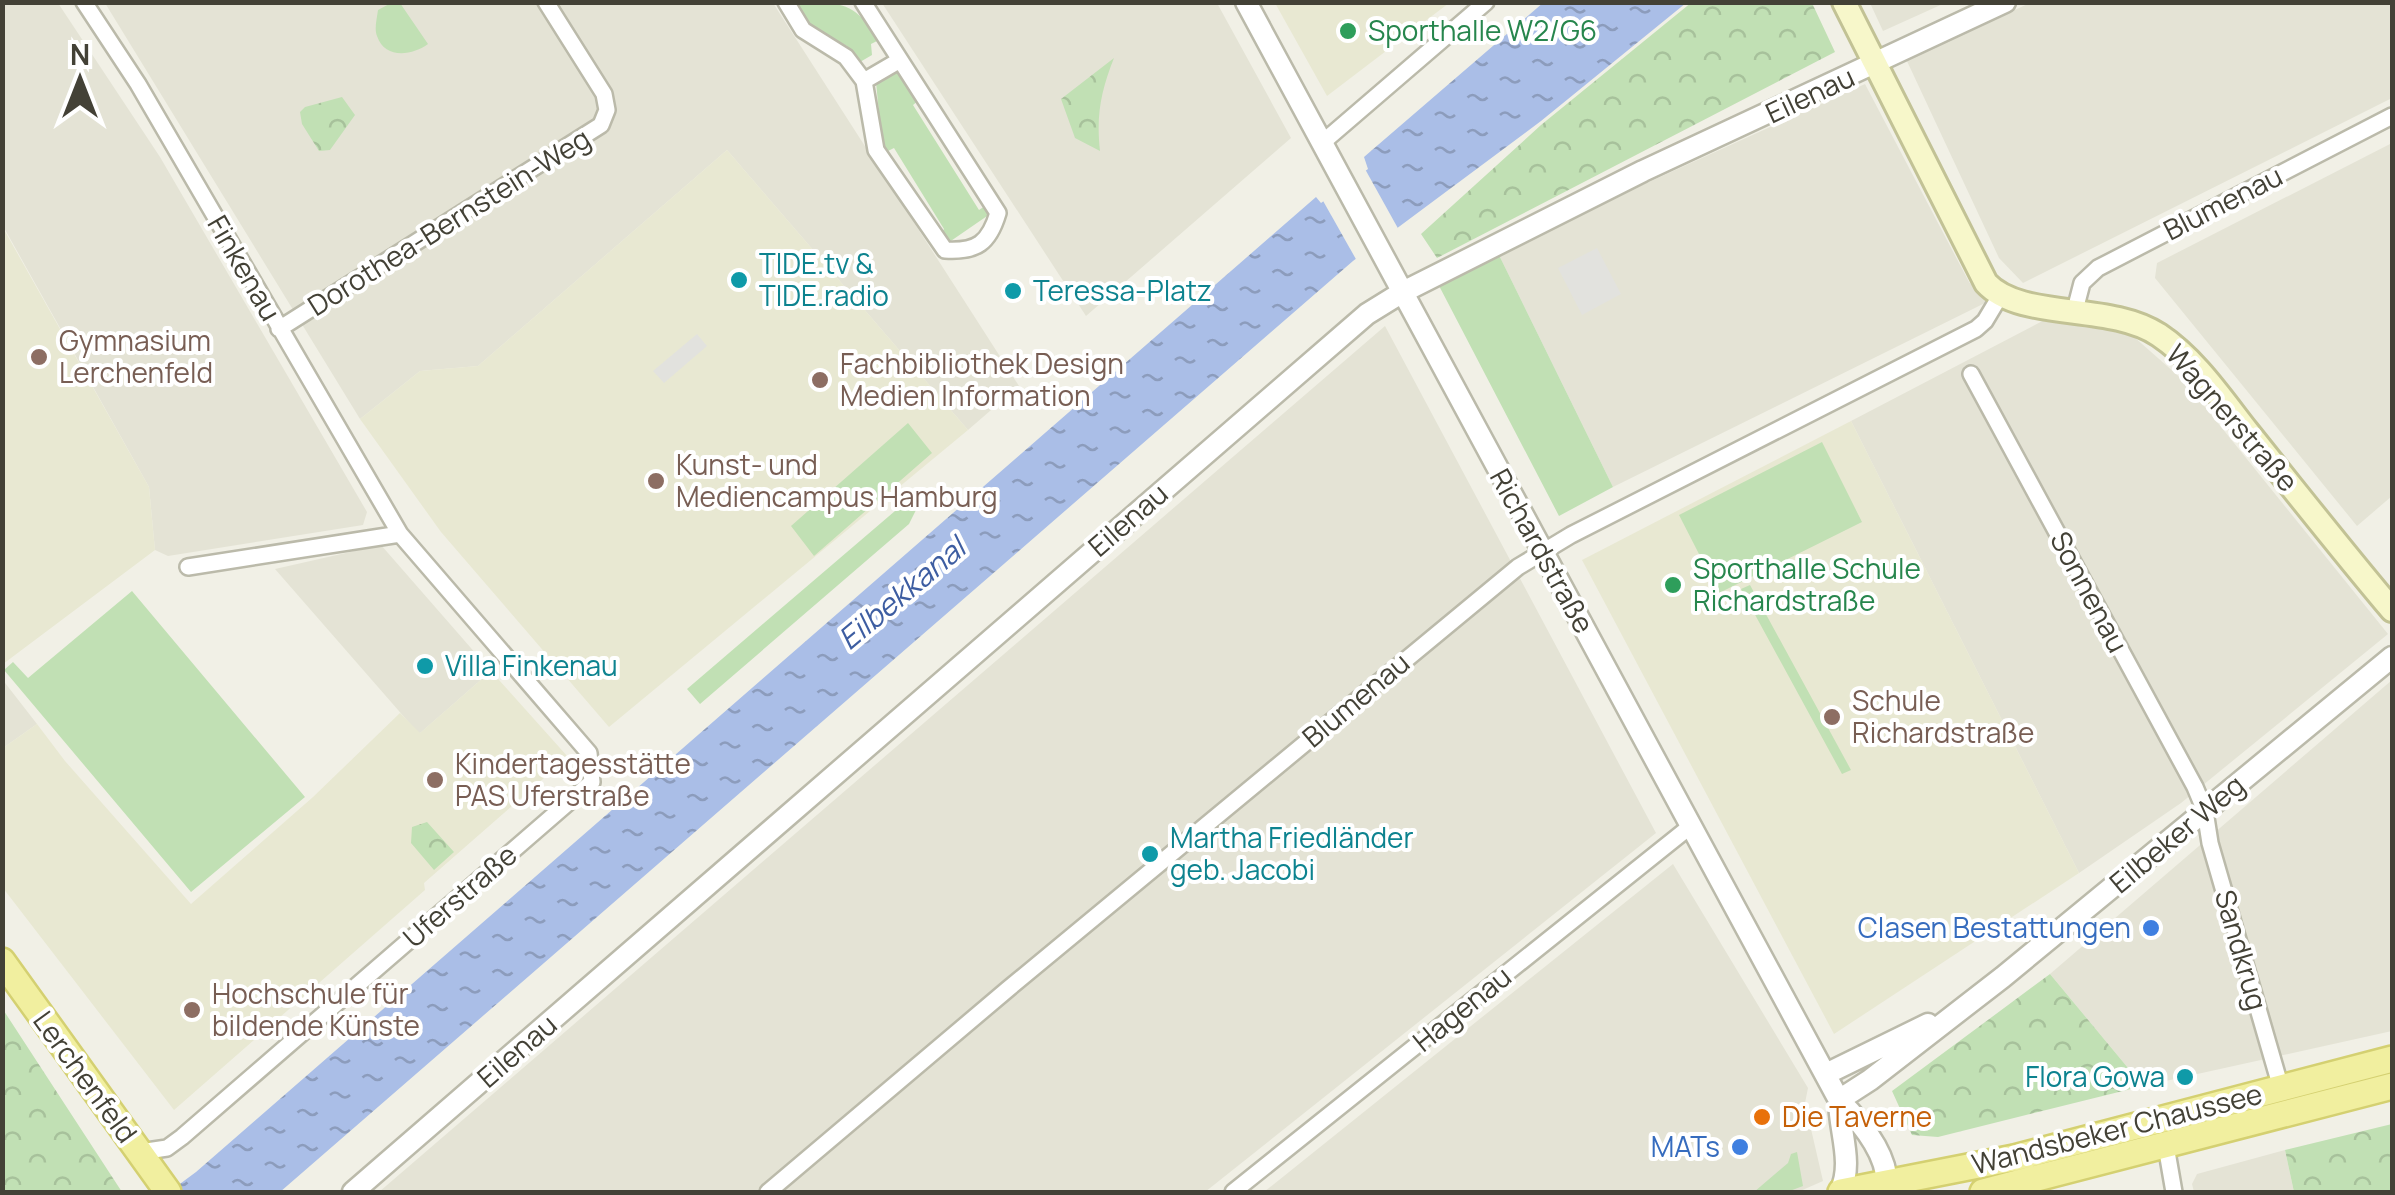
<svg xmlns="http://www.w3.org/2000/svg" width="2395" height="1195" font-family="Manrope,sans-serif">
<style>
.residential{fill:#e4e3d5}
.education{fill:#e8e8d2}
.grass{fill:#c1e0b4}
.forest{fill:url(#forest-crowns)}
.parking{fill:#e2e2de}
.water{fill:url(#water-ripples)}
.pier{fill:#f1f0e6}
.lines{fill:none;stroke-linecap:round;stroke-linejoin:round}
.minor-casing{stroke:#bbbaaa;stroke-width:20}
.tertiary-casing{stroke:#bbbaaa;stroke-width:25}
.secondary-casing{stroke:#c2c295;stroke-width:28}
.primary-casing{stroke:#d4d071;stroke-width:30}
.minor{stroke:#fff;stroke-width:15}
.tertiary{stroke:#fff;stroke-width:20}
.secondary{stroke:#f7f7ca;stroke-width:22}
.primary{stroke:#f1ef9f;stroke-width:25}
.leisure-dot{fill:#2e9e5b;stroke:#fff;stroke-width:4}
.culture-dot{fill:#0f9aa8;stroke:#fff;stroke-width:4}
.education-dot{fill:#8d6e63;stroke:#fff;stroke-width:4}
.shop-dot{fill:#3f7fe0;stroke:#fff;stroke-width:4}
.food-dot{fill:#e8710a;stroke:#fff;stroke-width:4}
.labels{text-anchor:middle;stroke-width:8;stroke-linejoin:round;paint-order:stroke}
.leisure-label{font-size:28px;fill:#27864d;stroke:#fff;text-anchor:start}
.street-label{font-size:28px;fill:#434136;stroke:#fff}
.culture-label{font-size:28px;fill:#0d838f;stroke:#fff;text-anchor:start}
.education-label{font-size:28px;fill:#785e54;stroke:#fff;text-anchor:start}
.shop-label{font-size:28px;fill:#366cbe;stroke:#fff;text-anchor:end}
.food-label{font-size:28px;fill:#c56008;stroke:#fff;text-anchor:start}
.water-label{font-size:30px;font-style:italic;fill:#3d5da1;stroke:#fff}
</style>
<defs>
<pattern id="forest-crowns" width="20" height="18" patternUnits="userSpaceOnUse" patternTransform="scale(2.5)"><rect width="20" height="18" fill="#c1e0b4"/><path d="M2 6a3 3 0 1 1 6 0M12 15a3 3 0 1 1 6 0" fill="none" stroke="#a7c19b"/></pattern>
<pattern id="water-ripples" width="26" height="14" patternUnits="userSpaceOnUse" patternTransform="scale(2.5)"><rect width="26" height="14" fill="#aabee7"/><path d="M2 4q2-2 4 0t4 0M15 11q2-2 4 0t4 0" fill="none" stroke="#8c9cbc"/></pattern>
</defs>
<rect width="100%" height="100%" fill="#f1f0e6"/>
<!-- residential -->
<path class="residential" d="M2 3H58L160 157 367 512 363 525 168 556 155 550 149 487 3 226Z
M105 3H773L1019 386 968 430 727 150 478 366 420 371 360 419Z
M882 3H1217L1291 138 1086 316Z
M1870 3H1945L1883 31Z
M2030 3H2392V98L2023 283 1999 258 1906 59Z
M1865 84 1969 282 1987 302 1613 487 1497 251Z
M2392 143V496L2357 526 2155 278 2157 263Z
M2054 315 2107 326 2133 336 2184 381 2388 634 2181 803 2079 873 1851 421Z
M1385 326 1656 833 1205 1192H379Z
M381 545 491 671 419 734 275 569Z
M2 679 37 724 3 748H2Z
M2392 680V1031L2143 1086 2050 974Z
M1673 864 1808 1088 1805 1103 1823 1181 1798 1192H1264Z
M2285 1150 2294 1192H2194L2192 1184 2197 1174Z"/>
<!-- education -->
<path class="education" d="M1275 3H1449L1327 96Z
M727 150 968 430 609 727 441 532 360 419 420 371 478 366Z
M2 226 149 487 155 550 3 664Z
M1851 421 2079 873 1834 1034 1582 560Z
M491 671 568 757 424 883 425 890 174 1110 3 888V748L37 724 65 761 191 904 313 797 400 713 420 733Z"/>
<!-- grass -->
<path class="grass" d="M391 3H400L428 44C413 55 385 60 377 36 374 29 377 18 378 10Z
M793 3C844 3 852 0 879 40L871 44 872 55 860 62 847 46 812 28Z
M899 68 919 100 913 105 979 210 985 206 990 214 945 245 940 236 944 229 894 148 886 152 882 145 876 82Z
M1497 251 1613 487 1559 516 1436 280Z
M908 423 932 453 814 556 791 526Z
M1822 442 1862 522 1719 593 1679 515Z
M909 499 919 504 909 524 700 704 687 689Z
M1750 585 1851 770 1842 774 1741 589Z
M132 591 305 797 191 892 4 670 13 662 28 678Z
M1797 1152 1803 1186 1787 1192H1754L1788 1163 1791 1154Z"/>
<!-- forest -->
<path class="forest" d="M1692 2 1812 3 1835 52 1437 258 1421 234 1541 125Z
M1114 58C1101 91 1096 115 1100 151L1075 138 1061 99Z
M342 97 355 115 330 150 319 151 302 124 300 112 305 107Z
M427 822 454 852 434 870 411 843 412 827Z
M2050 974 2143 1086 1938 1137 1912 1135 1892 1091Z
M4 1011 122 1192H3Z
M2392 1124V1192H2294L2285 1150Z"/>
<!-- parking -->
<path class="parking" d="M1597 248 1621 294 1582 315 1558 268Z
M697 334 707 346 664 383 653 371Z"/>
<!-- water -->
<path class="water" d="M1544 2 1686 3 1541 121 1353 261 280 1192H169L196 1172 1316 197 1321 203 1368 169 1364 157Z"/>
<!-- pier -->
<path class="pier" d="M1365 169 1400 232 1357 261 1322 199Z"/>
<g class="lines">
<defs>
<path id="minor" d="M84 2 138 84 400 534 589 753 592 782 182 1137 167 1148 140 1152
M786 2 803 30 846 57 864 81 876 150 945 250C977 252 989 243 998 213L863 2
M864 81 900 60
M1322 143 1486 2
M2075 310 2082 283 2098 268 2392 116
M279 329 601 125 607 110 604 94 546 2
M1971 374 2195 787 2205 811 2210 843 2281 1088
M188 567 400 534
M2166 1146 2174 1192
M768 1192 1008 989 1518 567 1571 535 1976 329 1985 321 2000 296
M1233 1192 1692 825"/>
<path id="tertiary" d="M1246 2 1839 1100C1861 1122 1892 1158 1886 1192
M1826 1074 1928 1024
M1839 1100 1870 1080 2003 977 2392 657
M1839 1100C1839 1131 1854 1163 1840 1192
M353 1192 1367 314 1401 293 1643 171 2005 2"/>
<path id="secondary" d="M1844 2 1986 283C2021 321 2109 302 2159 335 2195 359 2221 398 2247 431 2295 491 2343 552 2392 610"/>
<path id="primary" d="M2 961 168 1192
M1841 1192 2014 1158 2392 1059
M1983 1192 2392 1086"/>
</defs>
<!-- minor casing -->
<use href="#minor" class="minor-casing"/>
<!-- tertiary casing -->
<use href="#tertiary" class="tertiary-casing"/>
<!-- secondary casing -->
<use href="#secondary" class="secondary-casing"/>
<!-- primary casing -->
<use href="#primary" class="primary-casing"/>
<!-- minor -->
<use href="#minor" class="minor"/>
<!-- tertiary -->
<use href="#tertiary" class="tertiary"/>
<!-- secondary -->
<use href="#secondary" class="secondary"/>
<!-- primary -->
<use href="#primary" class="primary"/>
</g>
<!-- markers -->
<g class="leisure-dot">
<circle cx="1348" cy="31" r="10"/>
<circle cx="1673" cy="585" r="10"/>
</g>
<g class="culture-dot">
<circle cx="739" cy="280" r="10"/>
<circle cx="1013" cy="291" r="10"/>
<circle cx="425" cy="666" r="10"/>
<circle cx="1150" cy="854" r="10"/>
<circle cx="2185" cy="1077" r="10"/>
</g>
<g class="education-dot">
<circle cx="39" cy="357" r="10"/>
<circle cx="820" cy="380" r="10"/>
<circle cx="656" cy="481" r="10"/>
<circle cx="1832" cy="717" r="10"/>
<circle cx="435" cy="780" r="10"/>
<circle cx="192" cy="1010" r="10"/>
</g>
<g class="shop-dot">
<circle cx="2151" cy="928" r="10"/>
<circle cx="1740" cy="1147" r="10"/>
</g>
<circle class="food-dot" cx="1762" cy="1117" r="10"/>
<g class="labels">
<!-- leisure labels -->
<g class="leisure-label">
<text x="1368" y="41">Sporthalle W2/G6</text>
<text x="1693" y="579">Sporthalle Schule<tspan x="1693" dy="32">Richardstraße</tspan></text>
</g>
<!-- street labels -->
<g class="street-label">
<text transform="translate(1810 95) rotate(-25)" y="10">Eilenau</text>
<text transform="translate(2223 203) rotate(-27)" y="10">Blumenau</text>
<text transform="translate(449 222) rotate(-32)" y="10">Dorothea-Bernstein-Weg</text>
<text transform="translate(244 268) rotate(60)" y="10">Finkenau</text>
<text transform="translate(2232 418) rotate(49)" y="10">Wagnerstraße</text>
<text transform="translate(1128 520) rotate(-41)" y="10">Eilenau</text>
<text transform="translate(1542 551) rotate(61)" y="10">Richardstraße</text>
<text transform="translate(2089 592) rotate(62)" y="10">Sonnenau</text>
<text transform="translate(1356 700) rotate(-40)" y="10">Blumenau</text>
<text transform="translate(2177 834) rotate(-40)" y="10">Eilbeker Weg</text>
<text transform="translate(460 896) rotate(-41)" y="10">Uferstraße</text>
<text transform="translate(2241 950) rotate(74)" y="10">Sandkrug</text>
<text transform="translate(1462 1009) rotate(-39)" y="10">Hagenau</text>
<text transform="translate(517 1051) rotate(-41)" y="10">Eilenau</text>
<text transform="translate(85 1077) rotate(54)" y="10">Lerchenfeld</text>
<text transform="translate(2117 1129) rotate(-14)" y="10">Wandsbeker Chaussee</text>
</g>
<!-- culture labels -->
<g class="culture-label">
<text x="759" y="274">TIDE.tv &amp;<tspan x="759" dy="32">TIDE.radio</tspan></text>
<text x="1033" y="301">Teressa-Platz</text>
<text x="445" y="676">Villa Finkenau</text>
<text x="1170" y="848">Martha Friedländer<tspan x="1170" dy="32">geb. Jacobi</tspan></text>
<text x="2165" y="1087" text-anchor="end">Flora Gowa</text>
</g>
<!-- education labels -->
<g class="education-label">
<text x="59" y="351">Gymnasium<tspan x="59" dy="32">Lerchenfeld</tspan></text>
<text x="840" y="374">Fachbibliothek Design<tspan x="840" dy="32">Medien Information</tspan></text>
<text x="676" y="475">Kunst- und<tspan x="676" dy="32">Mediencampus Hamburg</tspan></text>
<text x="1852" y="711">Schule<tspan x="1852" dy="32">Richardstraße</tspan></text>
<text x="455" y="774">Kindertagesstätte<tspan x="455" dy="32">PAS Uferstraße</tspan></text>
<text x="212" y="1004">Hochschule für<tspan x="212" dy="32">bildende Künste</tspan></text>
</g>
<!-- shop labels -->
<g class="shop-label">
<text x="2131" y="938">Clasen Bestattungen</text>
<text x="1720" y="1157">MATs</text>
</g>
<!-- food labels -->
<g class="food-label">
<text x="1782" y="1127">Die Taverne</text>
</g>
<!-- water labels -->
<g class="water-label">
<text transform="translate(902 594) rotate(-40)" y="10">Eilbekkanal</text>
</g>
</g>
<!-- border -->
<rect width="2395" height="1195" fill="none" stroke="#434136" stroke-width="10"/>
<!-- north arrow -->
<g transform="translate(80 80)" stroke="#ffffff" stroke-width="8" paint-order="stroke">
<path d="M0-8L18 38L0 25L-18 38Z" fill="#434136"/>
<text y="-15" font-size="28" font-weight="bold" text-anchor="middle" fill="#434136">N</text>
</g>
</svg>
